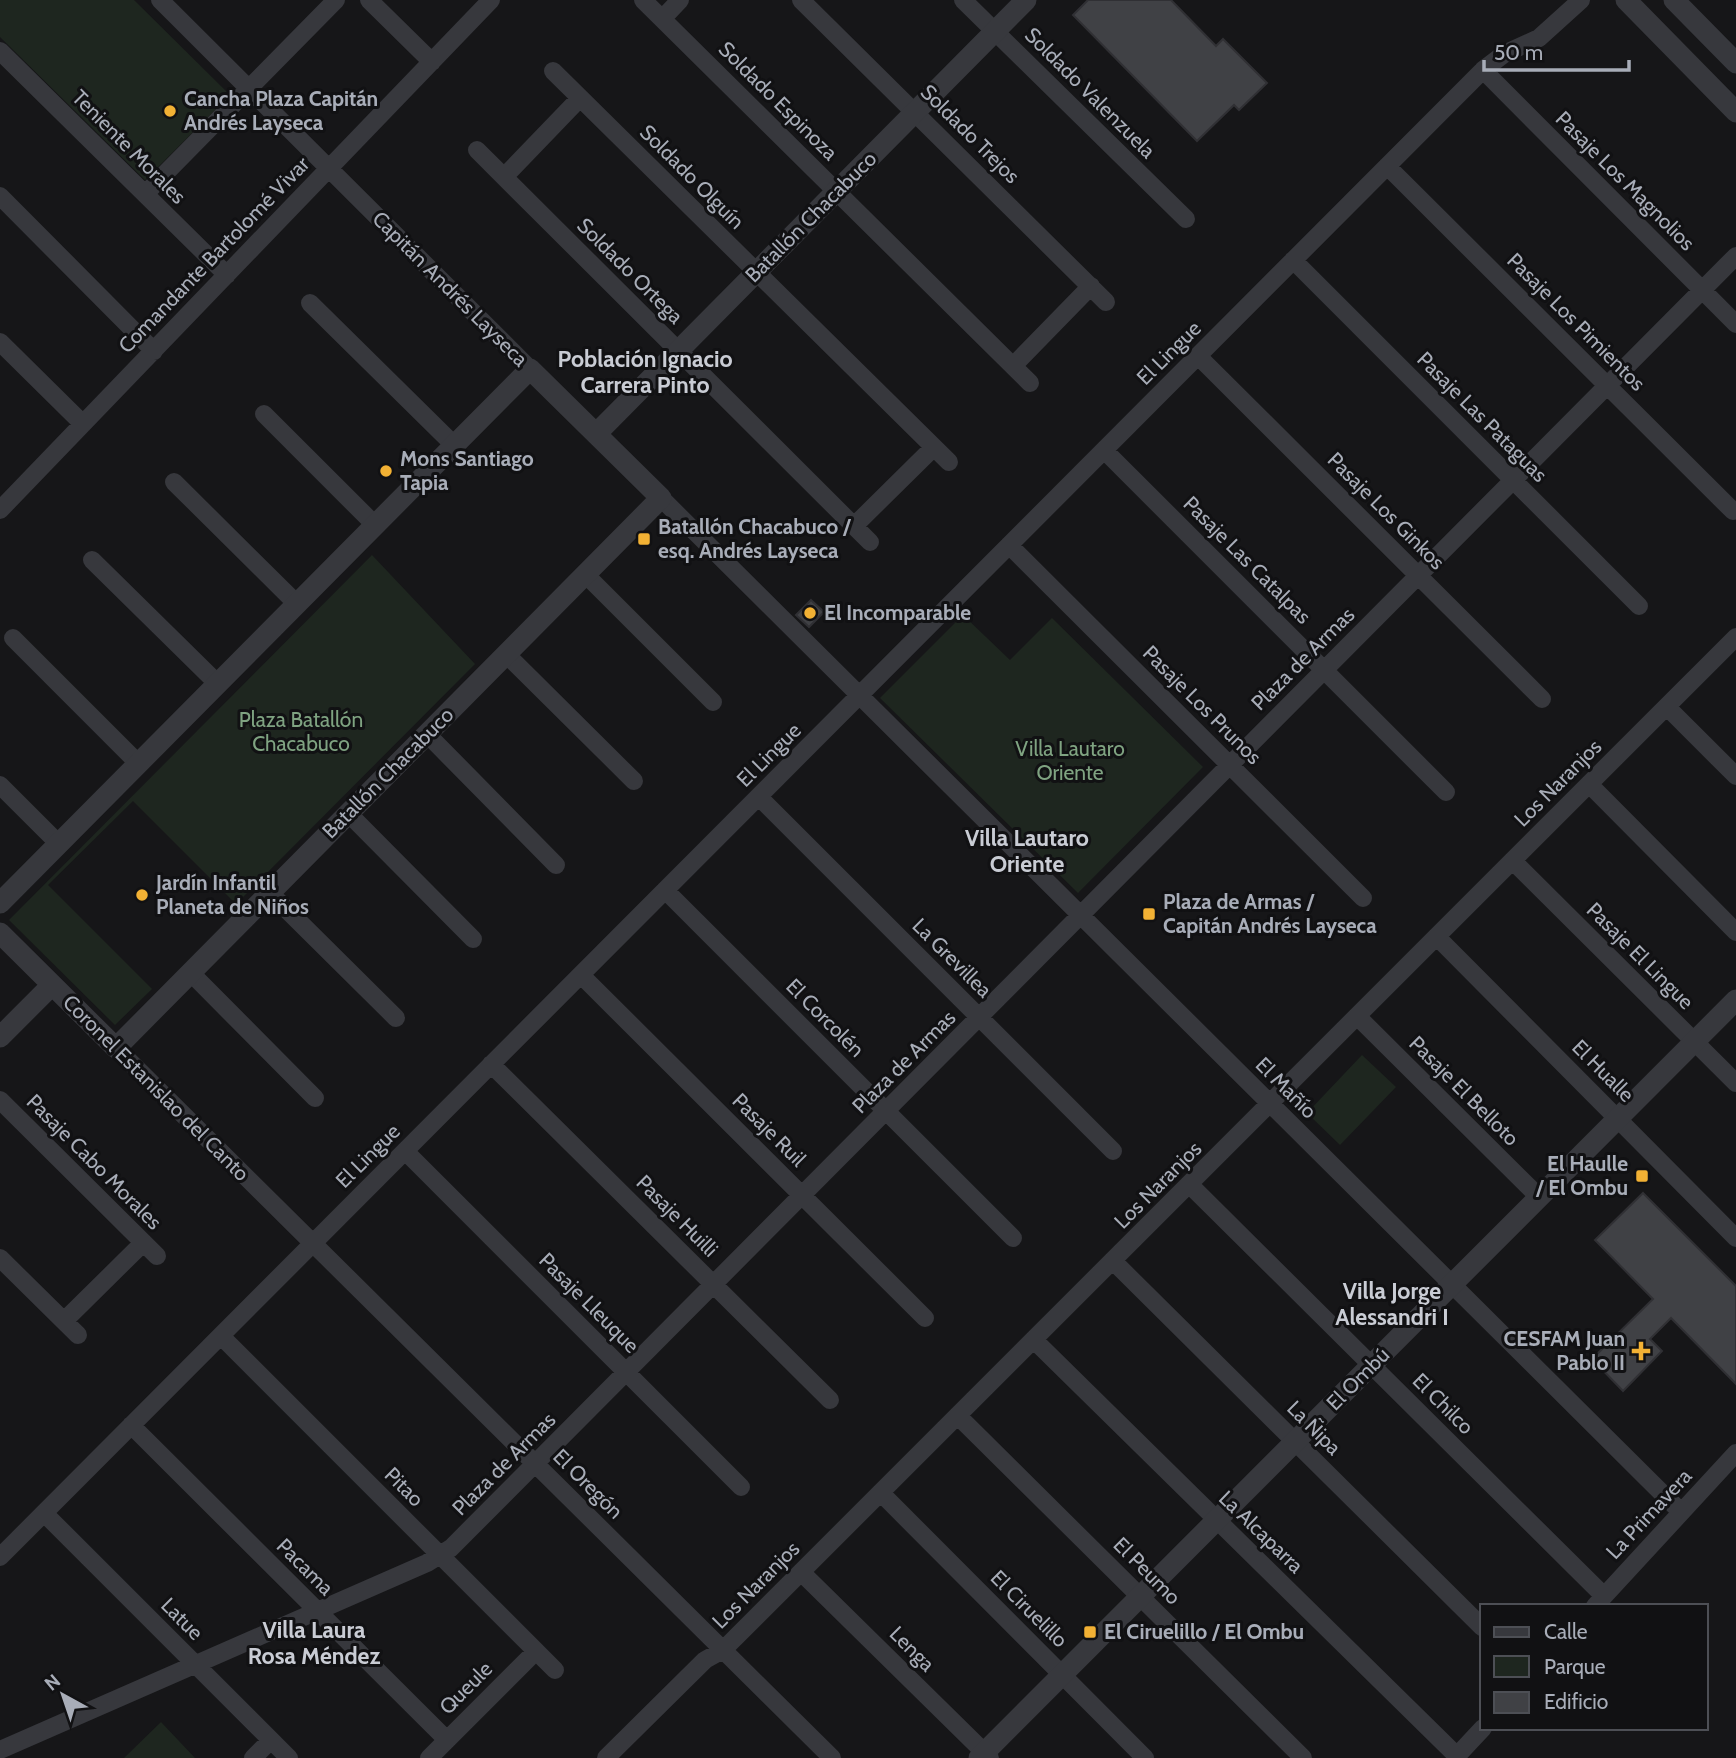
<svg xmlns="http://www.w3.org/2000/svg" width="1736" height="1758" font-family="Cabin,sans-serif">
<style>
.green{fill:#1e261f}
.building{fill:#404145;stroke:#303034;stroke-width:2}
.lines{fill:none;stroke-linecap:round;stroke-linejoin:round}
.minor{stroke:#37383d;stroke-width:18}
.tertiary{stroke:#37383d;stroke-width:21}
.poi-dot{fill:#f2b134;stroke:#111113;stroke-width:2.5}
.labels{text-anchor:middle;stroke-width:6;stroke-linejoin:round;paint-order:stroke}
.street-label{font-size:21px;fill:#a8adb8;stroke:#111113}
.poi-label{font-size:21px;font-weight:bold;fill:#a8adb8;stroke:#111113;text-anchor:start}
.park-label{font-size:21px;fill:#7fa381;stroke:#111113}
.neighbourhood-label{font-size:23px;font-weight:bold;fill:#c9ccd4;stroke:#111113}
</style>
<rect width="100%" height="100%" fill="#161618"/>
<!-- green -->
<path class="green" d="M0 0H134L230 95 145 180 0 37Z
M372 555 475 664 236 904 133 801 48 885 152 989 115 1025 9 920Z
M963 615 1010 660 1052 618 1203 767 1078 893 880 698Z
M1362 1055 1396 1087 1340 1145 1307 1113Z
M161 1722 195 1758H124Z"/>
<!-- building -->
<path class="building" d="M1088 0H1171L1216 46 1223 39 1267 83 1239 110 1234 105 1197 141 1073 15Z
M811 600 824 612 809 627 796 615Z
M1643 1193 1736 1286V1384L1671 1318 1650 1339 1662 1351 1623 1391 1592 1359 1653 1299 1595 1240Z"/>
<g class="lines">
<!-- minor -->
<path class="minor" d="M160 0 530 369
M369 0 432 62
M643 0 1030 383
M801 0 1106 302
M963 0 1186 219
M662 19 680 0
M0 51 227 275
M1483 70 1736 324
M553 71 949 462
M477 150 870 542
M1387 166 1733 511
M504 177 580 98
M145 194 336 0
M0 196 154 351
M1293 260 1639 606
M310 303 454 445
M0 342 83 424
M1198 356 1542 699
M1013 366 1091 286
M264 414 375 525
M1104 450 1446 792
M174 482 297 604
M661 498 1681 1512
M0 510 491 0
M854 526 934 447
M1009 545 1363 898
M92 560 218 684
M585 574 713 702
M13 638 139 764
M506 654 634 781
M1667 707 1736 776
M427 734 556 865
M1589 784 1736 932
M0 785 59 844
M759 797 1113 1151
M348 813 473 939
M1513 861 1736 1083
M665 890 1013 1238
M270 893 396 1018
M1437 937 1736 1238
M190 972 315 1098
M581 975 925 1318
M1358 1017 1539 1197
M116 1048 832 1758
M491 1064 830 1400
M0 1100 157 1256
M405 1151 741 1487
M1190 1185 1604 1596
M0 1258 78 1335
M1113 1261 1482 1627
M64 1321 143 1243
M221 1336 555 1670
M1034 1340 1457 1756
M958 1416 1303 1758
M131 1425 447 1740
M881 1493 1145 1758
M44 1513 289 1758
M0 1557 1483 70 1504 54 1539 38 1581 0
M801 1572 990 1758
M1595 1606 1736 1453
M0 1750 427 1563 451 1548 1736 256
M253 1758 271 1740
M429 1758 536 1651
M606 1758 705 1660 723 1650 1736 637
M1455 1758 1483 1728"/>
<!-- tertiary -->
<path class="tertiary" d="M1626 0 1736 112
M1674 0 1736 63
M596 434 1026 0
M0 903 530 369 661 498 116 1048 0 933
M0 1037 52 985
M979 1758 1736 1000"/>
</g>
<!-- markers -->
<g class="poi-dot">
<circle cx="170" cy="111" r="7"/>
<circle cx="386" cy="471" r="7"/>
<rect x="637" y="532" width="14" height="14" rx="3.5"/>
<circle cx="810" cy="613" r="7"/>
<circle cx="142" cy="895" r="7"/>
<rect x="1142" y="907" width="14" height="14" rx="3.5"/>
<rect x="1635" y="1169" width="14" height="14" rx="3.5"/>
<path d="M1637.5 1340.5h7v7h7v7h-7v7h-7v-7h-7v-7h7z"/>
<rect x="1083" y="1625" width="14" height="14" rx="3.5"/>
</g>
<g class="labels">
<!-- street labels -->
<g class="street-label">
<text transform="translate(1090 93) rotate(45)" y="7">Soldado Valenzuela</text>
<text transform="translate(778 101) rotate(45)" y="7">Soldado Espinoza</text>
<text transform="translate(970 134) rotate(45)" y="7">Soldado Trejos</text>
<text transform="translate(129 147) rotate(45)" y="7">Teniente Morales</text>
<text transform="translate(692 177) rotate(45)" y="7">Soldado Olguín</text>
<text transform="translate(1625 181) rotate(45)" y="7">Pasaje Los Magnolios</text>
<text transform="translate(811 217) rotate(-45)" y="7">Batallón Chacabuco</text>
<text transform="translate(214 255) rotate(-46)" y="7">Comandante Bartolomé Vivar</text>
<text transform="translate(630 271) rotate(45)" y="7">Soldado Ortega</text>
<text transform="translate(450 289) rotate(45)" y="7">Capitán Andrés Layseca</text>
<text transform="translate(1576 322) rotate(45)" y="7">Pasaje Los Pimientos</text>
<text transform="translate(1169 353) rotate(-45)" y="7">El Lingue</text>
<text transform="translate(1482 417) rotate(45)" y="7">Pasaje Las Pataguas</text>
<text transform="translate(1386 511) rotate(45)" y="7">Pasaje Los Ginkos</text>
<text transform="translate(1247 560) rotate(45)" y="7">Pasaje Las Catalpas</text>
<text transform="translate(1303 659) rotate(-45)" y="7">Plaza de Armas</text>
<text transform="translate(1202 705) rotate(45)" y="7">Pasaje Los Prunos</text>
<text transform="translate(769 755) rotate(-45)" y="7">El Lingue</text>
<text transform="translate(388 773) rotate(-45)" y="7">Batallón Chacabuco</text>
<text transform="translate(1558 783) rotate(-45)" y="7">Los Naranjos</text>
<text transform="translate(1640 956) rotate(45)" y="7">Pasaje El Lingue</text>
<text transform="translate(952 958) rotate(45)" y="7">La Grevillea</text>
<text transform="translate(825 1018) rotate(45)" y="7">El Corcolén</text>
<text transform="translate(904 1062) rotate(-45)" y="7">Plaza de Armas</text>
<text transform="translate(1603 1071) rotate(45)" y="7">El Hualle</text>
<text transform="translate(156 1088) rotate(45)" y="7">Coronel Estanislao del Canto</text>
<text transform="translate(1286 1088) rotate(45)" y="7">El Mañío</text>
<text transform="translate(1464 1091) rotate(45)" y="7">Pasaje El Belloto</text>
<text transform="translate(769 1130) rotate(45)" y="7">Pasaje Ruil</text>
<text transform="translate(368 1156) rotate(-45)" y="7">El Lingue</text>
<text transform="translate(94 1162) rotate(45)" y="7">Pasaje Cabo Morales</text>
<text transform="translate(1158 1185) rotate(-45)" y="7">Los Naranjos</text>
<text transform="translate(677 1216) rotate(45)" y="7">Pasaje Huilli</text>
<text transform="translate(589 1303) rotate(45)" y="7">Pasaje Lleuque</text>
<text transform="translate(1358 1379) rotate(-45)" y="7">El Ombú</text>
<text transform="translate(1443 1404) rotate(45)" y="7">El Chilco</text>
<text transform="translate(1314 1428) rotate(45)" y="7">La Ñipa</text>
<text transform="translate(504 1464) rotate(-45)" y="7">Plaza de Armas</text>
<text transform="translate(588 1484) rotate(45)" y="7">El Oregón</text>
<text transform="translate(404 1487) rotate(45)" y="7">Pitao</text>
<text transform="translate(1649 1514) rotate(-47)" y="7">La Primavera</text>
<text transform="translate(1261 1532) rotate(44)" y="7">La Alcaparra</text>
<text transform="translate(305 1567) rotate(45)" y="7">Pacama</text>
<text transform="translate(1147 1571) rotate(45)" y="7">El Peumo</text>
<text transform="translate(756 1585) rotate(-45)" y="7">Los Naranjos</text>
<text transform="translate(1029 1609) rotate(45)" y="7">El Ciruelillo</text>
<text transform="translate(182 1619) rotate(45)" y="7">Latue</text>
<text transform="translate(912 1649) rotate(45)" y="7">Lenga</text>
<text transform="translate(466 1688) rotate(-45)" y="7">Queule</text>
</g>
<!-- poi labels -->
<g class="poi-label">
<text x="184" y="106">Cancha Plaza Capitán<tspan x="184" dy="24">Andrés Layseca</tspan></text>
<text x="400" y="466">Mons Santiago<tspan x="400" dy="24">Tapia</tspan></text>
<text x="658" y="534">Batallón Chacabuco /<tspan x="658" dy="24">esq. Andrés Layseca</tspan></text>
<text x="824" y="620">El Incomparable</text>
<text x="156" y="890">Jardín Infantil<tspan x="156" dy="24">Planeta de Niños</tspan></text>
<text x="1163" y="909">Plaza de Armas /<tspan x="1163" dy="24">Capitán Andrés Layseca</tspan></text>
<text x="1628" y="1171" text-anchor="end">El Haulle<tspan x="1628" dy="24">/ El Ombu</tspan></text>
<text x="1625" y="1346" text-anchor="end">CESFAM Juan<tspan x="1625" dy="24">Pablo II</tspan></text>
<text x="1104" y="1639">El Ciruelillo / El Ombu</text>
</g>
<!-- park labels -->
<g class="park-label">
<text x="301" y="727">Plaza Batallón<tspan x="301" dy="24">Chacabuco</tspan></text>
<text x="1070" y="756">Villa Lautaro<tspan x="1070" dy="24">Oriente</tspan></text>
</g>
<!-- neighbourhood labels -->
<g class="neighbourhood-label">
<text x="645" y="367">Población Ignacio<tspan x="645" dy="26">Carrera Pinto</tspan></text>
<text x="1027" y="846">Villa Lautaro<tspan x="1027" dy="26">Oriente</tspan></text>
<text x="1392" y="1299">Villa Jorge<tspan x="1392" dy="26">Alessandri I</tspan></text>
<text x="314" y="1638">Villa Laura<tspan x="314" dy="26">Rosa Méndez</tspan></text>
</g>
</g>
<!-- legend -->
<rect x="1480" y="1604" width="228" height="126" fill="#111113" stroke="#4d4f55" stroke-width="2"/>
<rect x="1494" y="1627" width="35" height="10" fill="#37383d" stroke="#4d4f55" stroke-width="2"/>
<text x="1544" y="1639" font-size="21" fill="#a8adb8">Calle</text>
<rect x="1494" y="1656" width="35" height="21" fill="#1e261f" stroke="#4d4f55" stroke-width="2"/>
<text x="1544" y="1674" font-size="21" fill="#a8adb8">Parque</text>
<rect x="1494" y="1692" width="35" height="21" fill="#404145" stroke="#4d4f55" stroke-width="2"/>
<text x="1544" y="1709" font-size="21" fill="#a8adb8">Edificio</text>
<!-- north arrow -->
<g transform="translate(63 1695) rotate(320)" stroke="#111113" stroke-width="5" paint-order="stroke">
<path d="M0-5L12 26L0 18L-12 26Z" fill="#a8adb8"/>
<text y="-10" font-size="19" font-weight="bold" text-anchor="middle" fill="#a8adb8">N</text>
</g>
<!-- scale -->
<path d="M1484 60v10h145v-10" fill="none" stroke="#a8adb8" stroke-width="3.5"/>
<text x="1494" y="60" font-size="21" fill="#a8adb8" stroke="#111113" stroke-width="5" paint-order="stroke">50 m</text>
</svg>
